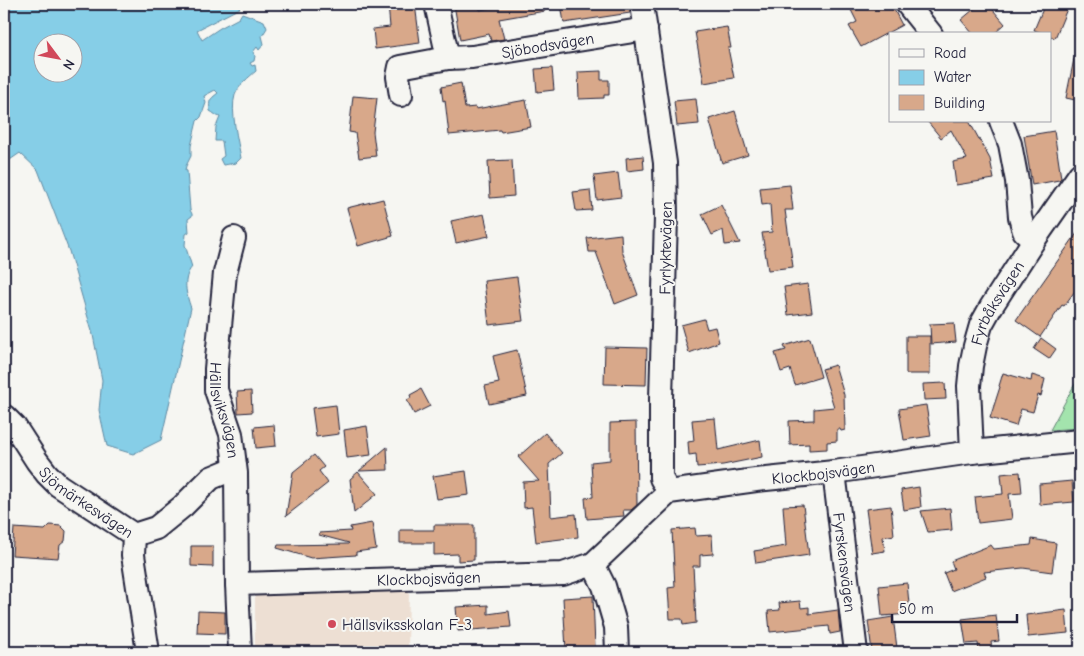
<svg xmlns="http://www.w3.org/2000/svg" width="1084" height="656" font-family="'Comic Neue',sans-serif">
<style>
.built{fill:#eddfd3}
.green{fill:#a3e4ad;stroke:#628374}
.water{fill:#86cee7;stroke:#5e89a2;fill-rule:evenodd}
.building{fill:#d8a88a;stroke:#22223b}
.lines{fill:none;stroke-linecap:round;stroke-linejoin:round}
.minor-casing{stroke:#22223b;stroke-width:26}
.minor{stroke:#f6f6f2;stroke-width:22}
.poi-dot{fill:#d1495b;stroke:#f6f6f2;stroke-width:2}
.labels{text-anchor:middle;stroke-width:4;stroke-linejoin:round;paint-order:stroke}
.street-label{font-size:16px;fill:#22223b;stroke:#f6f6f2}
.poi-label{font-size:16px;fill:#22223b;stroke:#f6f6f2;text-anchor:start}
</style>
<rect width="100%" height="100%" fill="#f6f6f2"/>
<filter id="ink" filterUnits="userSpaceOnUse"><feTurbulence type="fractalNoise" baseFrequency=".02" numOctaves="2"/><feDisplacementMap in="SourceGraphic" scale="10" xChannelSelector="R" yChannelSelector="G"/><feConvolveMatrix kernelMatrix="1 2 1 2 8 2 1 2 1" color-interpolation-filters="sRGB"/></filter>
<g filter="url(#ink)">
<!-- built -->
<path class="built" d="M409 591 408 652H255V596Z"/>
<!-- green -->
<path class="green" d="M1080 376V428L1050 430 1072 389Z"/>
<!-- water -->
<path class="water" d="M4 4H236L240 8 197 30 202 40 220 28 239 18 242 13 264 21 267 28 262 36 264 44 259 50 257 47 253 52 255 56 254 61 250 63 252 66 255 65 256 71C249 77 239 85 235 95 230 111 238 141 241 158L236 163 223 165 220 159 224 156 222 141H215L216 127 220 117C216 116 214 113 210 111 209 100 209 100 218 93L215 90 204 96 206 103 201 117 197 121 191 146V156L186 166 185 170 187 171 190 210 192 214V216L188 219 189 232 186 234 185 245 192 267C182 279 186 294 191 308L161 440 133 454 107 446 99 410 102 380 93 335 69 251 38 170 20 153 4 164ZM42 42H72V72H42Z"/>
<!-- building -->
<path class="building" d="M388 4H415L420 43 375 49 373 29 390 27Z
M454 4H479L480 10 512 4H544L545 11 499 19 504 39 491 41 489 34 460 40Z
M561 4H629L630 13 564 23Z
M863 4H891L902 25 861 47 849 26 857 22 851 10Z
M980 4H988L1005 24 994 34H973L961 20Z
M1045 4H1069L1055 38 1050 36V34H1045L1034 30Z
M727 27 731 48H728L734 78 704 83 695 32Z
M1074 59H1080V101L1066 98Z
M552 68 554 90 537 92 535 69Z
M601 71V80H609V95H604V98L579 99 578 72Z
M461 83 465 108 476 107V109L526 100 531 127 501 132 500 130 449 135 445 100 443 101 441 87Z
M353 96 377 98 373 132 376 156 359 158 355 133 349 132Z
M696 99 699 124 677 126 674 101Z
M735 111 748 155 722 163 709 119Z
M927 121H969L990 159 994 179 956 185 953 162 967 159 951 130 941 138Z
M1054 131 1061 178 1059 180 1032 185 1024 136Z
M643 156 644 169 627 171 626 158Z
M512 160 514 196 490 198 488 161Z
M618 173 621 197 597 200 594 176Z
M790 185 793 210H785L793 267 768 270 762 233 772 232 770 204 762 205 760 188Z
M590 190 592 210 576 211 573 192Z
M383 199 393 236 358 246 347 208Z
M721 205 740 243 725 245 723 230 712 235 702 214Z
M484 214 489 236 456 243 451 221Z
M1080 229V284L1064 306 1062 305 1040 337 1016 320Z
M621 234 622 251 638 295 615 304 596 252H589L587 238Z
M517 277 523 321 489 325 484 281Z
M808 284 812 312 788 315 784 287Z
M704 319 707 329 715 327 719 342 689 353 681 325Z
M954 323 956 342 931 344 930 324Z
M906 336H930V374H906Z
M810 338 821 377 795 385 790 369 781 372 775 353 786 350 784 346Z
M1041 338 1056 349 1049 359 1034 349Z
M605 347 647 348 646 385 604 384Z
M517 350 527 396 489 404 485 386 499 383 493 356Z
M835 365 844 395 845 430 841 431 840 429H837V441L827 442V449L809 450V444L790 445 789 421 814 420V409L834 407 822 369Z
M1003 373 1031 381 1032 375 1045 379 1041 396 1038 395 1033 412 1021 409 1016 426 990 418 1000 387 999 386Z
M945 383 946 399 924 400 923 384Z
M421 389 430 406 414 414 407 400 411 398 410 395Z
M251 391 252 412 238 413 237 392Z
M336 405 339 434 316 437 312 408Z
M926 405 931 436 904 440 899 409Z
M715 418 718 450 760 440 762 457 723 465 697 467 696 454 689 455 688 442 694 441 692 420Z
M636 422 637 505 631 510H623L624 516 587 519 585 498 593 497 591 462 610 460V423Z
M274 425 276 446 256 448 254 427Z
M367 426 371 455 347 458 344 430Z
M545 433 562 453 549 464 551 517 576 514 578 537 536 542 532 507 524 508 523 482 539 481 518 457Z
M387 447 388 470 359 471Z
M314 455 324 467 319 471 328 483 286 516 293 472Z
M466 471 469 495 437 499 433 476Z
M358 472 377 494 354 513 350 479Z
M1020 472 1022 493 1009 494 1012 519 978 523 975 497 1003 494 1001 474Z
M1072 481 1074 502 1040 505 1039 484Z
M919 487 921 507 904 510 901 490Z
M803 505 809 555 756 563 754 551 786 546 783 506Z
M891 506 894 535 883 537 885 551 872 553 866 509Z
M950 508 952 530 928 532 921 511Z
M372 523 376 549 356 552V555L311 558 277 548 278 545 348 544 349 543 319 535V533L351 531 350 527Z
M50 525 61 526 66 531 65 541 60 545 58 558 12 555 14 528 45 530Z
M434 525H474V560L458 561V554L434 555V543H400V530H434Z
M695 528 696 536 712 535 713 554 700 555V566H693L696 623 683 625 682 619H670L668 588 675 587 672 530Z
M1032 539 1056 543 1052 572 1023 568 984 572 986 577 951 591 944 573 954 569 951 561 991 545 994 549 1031 545Z
M191 546H213V567L191 566Z
M907 583 910 614 882 616 879 586Z
M593 596 595 648 566 650 563 598Z
M800 601 801 608 809 607V614L838 610 840 632 830 634 829 626 770 632 768 611 780 610 779 603Z
M488 605V614L509 611 511 627 458 631 456 607Z
M1066 610 1068 633 1028 637 1026 615Z
M198 611 225 612V634L197 633Z
M996 615 999 641 991 642 992 650 979 651 978 643 966 644 962 619Z
M893 617 897 648 872 651 868 621Z"/>
<g class="lines">
<defs>
<g id="minor">
<path d="M436 4 448 58"/>
<path d="M642 4 665 163 666 217 661 399V478L669 492"/>
<path d="M907 4 931 34"/>
<path id="s1" d="M401 95 398 77 400 67 448 58 472 57 646 29"/>
<path d="M1001 121 1010 144 1017 181 1020 217 1024 231 1034 240"/>
<path id="s2" d="M234 238 225 273 216 369V390L231 434 236 473 237 584"/>
<path id="s3" d="M4 416 15 427 37 461 47 474 58 485 134 535 156 528 183 506 211 478 235 468"/>
<path id="s4" d="M972 452 969 386 971 366 975 346 981 325 991 307 1034 240 1080 174"/>
<path id="s5" d="M834 472 856 652"/>
<path d="M134 535 133 555 148 652"/>
<path d="M593 564 604 586 616 627 617 652"/>
<path id="s6" d="M240 652 237 584 563 574 593 564 669 492 756 480 834 472 972 452 1080 441"/>
</g>
</defs>
<!-- minor casing -->
<use href="#minor" class="minor-casing"/>
<!-- minor -->
<use href="#minor" class="minor"/>
</g>
</g>
<!-- markers -->
<circle class="poi-dot" cx="332" cy="624" r="5"/>
<g class="labels">
<!-- street labels -->
<g class="street-label">
<text dy="6" stroke="none"><textPath href="#s1" startOffset="178">Sjöbodsvägen</textPath></text>
<text transform="translate(665 248) rotate(-89)" y="6">Fyrlyktevägen</text>
<text dy="6" stroke="none"><textPath href="#s4" startOffset="155">Fyrbåksvägen</textPath></text>
<text dy="6" stroke="none"><textPath href="#s2" startOffset="175">Hällsviksvägen</textPath></text>
<text dy="6" stroke="none"><textPath href="#s6" startOffset="686">Klockbojsvägen</textPath></text>
<text dy="6" stroke="none"><textPath href="#s3" startOffset="121">Sjömärkesvägen</textPath></text>
<text dy="6" stroke="none"><textPath href="#s5" startOffset="91">Fyrskensvägen</textPath></text>
<text dy="6" stroke="none"><textPath href="#s6" startOffset="260">Klockbojsvägen</textPath></text>
</g>
<!-- poi labels -->
<g class="poi-label">
<text x="342" y="630">Hällsviksskolan F-3</text>
</g>
</g>
<!-- margin -->
<rect width="1084" height="656" fill="none" stroke="#f6f6f2" stroke-width="20"/>
<rect x="10" y="10" width="1064" height="636" fill="none" stroke="#22223b" stroke-width="2" filter="url(#ink)"/>
<!-- legend -->
<rect x="889" y="32" width="162" height="90" fill="#f6f6f2" stroke="#a1a1a9"/>
<rect x="899" y="49" width="25" height="8" fill="#f6f6f2" stroke="#a1a1a9"/>
<text x="934" y="58" font-size="15" fill="#22223b">Road</text>
<rect x="899" y="70" width="25" height="15" fill="#86cee7" stroke="#a1a1a9"/>
<text x="934" y="82" font-size="15" fill="#22223b">Water</text>
<rect x="899" y="95" width="25" height="15" fill="#d8a88a" stroke="#a1a1a9"/>
<text x="934" y="108" font-size="15" fill="#22223b">Building</text>
<!-- north arrow -->
<g transform="translate(58 58) rotate(122)"><circle r="24" fill="#f6f6f2" stroke="#a1a1a9"/>
<path d="M0-4L9 19L0 12L-9 19Z" fill="#d1495b"/>
<text y="-8" font-size="14" font-weight="bold" text-anchor="middle" fill="#22223b">N</text>
</g>
<!-- scale -->
<path d="M892 614v8h125v-8" fill="none" stroke="#22223b" stroke-width="2.5"/>
<text x="899" y="614" font-size="15" fill="#22223b" stroke="#f6f6f2" stroke-width="4" paint-order="stroke">50 m</text>
</svg>
